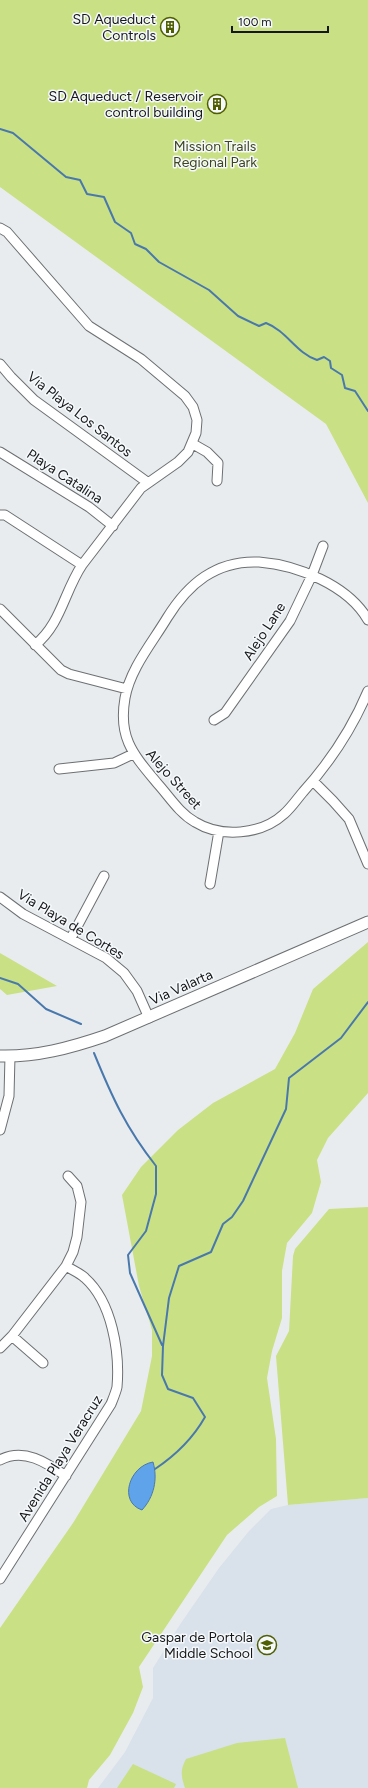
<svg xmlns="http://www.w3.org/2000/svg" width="368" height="1788" font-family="Figtree,sans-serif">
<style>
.built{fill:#d9e1ea}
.green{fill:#cae085}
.water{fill:#5fa3eb;stroke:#4979ac}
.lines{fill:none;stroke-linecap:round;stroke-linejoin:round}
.stream{stroke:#4979ac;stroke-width:2}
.minor-casing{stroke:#6d7072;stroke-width:11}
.major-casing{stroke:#6d7072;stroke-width:13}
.minor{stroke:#fff;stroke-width:9}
.major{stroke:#fff;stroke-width:11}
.labels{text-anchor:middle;stroke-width:3;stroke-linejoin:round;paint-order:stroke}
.poi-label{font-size:14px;fill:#161718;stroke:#f6f9fc;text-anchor:end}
.park-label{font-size:14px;fill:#3c451c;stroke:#f6f9fc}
.street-label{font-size:14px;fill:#161718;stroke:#f6f9fc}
</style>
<rect width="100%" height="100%" fill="#e9ecef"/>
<!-- built -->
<path class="built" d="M368 1498V1788H98L125 1752 153 1698V1668L181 1623 219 1568 249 1531 271 1509 288 1505Z"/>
<!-- green -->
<path class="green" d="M0 0H368V503L326 424 0 187Z
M368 942V1093L328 1138 317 1160 321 1182 312 1213 287 1243 282 1271V1318L272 1351 267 1378 276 1439 277 1496 259 1507 227 1535 139 1667 143 1687 133 1713 110 1755 89 1780 87 1788H0V1628L73 1523 141 1411 152 1356V1330L139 1286 122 1195 141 1167 178 1130 213 1103 275 1069 295 1033 313 989Z
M0 953 57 986 7 995 0 989Z
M368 1207V1498L288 1505 276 1356 289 1331 293 1256 295 1249 329 1209Z
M285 1738 298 1788H185C181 1776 180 1770 186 1759L237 1743Z
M133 1764 176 1784 174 1788H117Z"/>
<!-- water -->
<path class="water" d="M153 1462C158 1479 154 1497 142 1510 118 1502 129 1466 153 1462Z"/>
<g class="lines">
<!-- stream -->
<path class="stream" d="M0 129 13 133 66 177 80 180 87 194 104 197 115 222 131 233 135 244 146 249 159 262 209 290 238 316 259 326 266 323C287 331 296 353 317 360L324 357 330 361 331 368 342 375 345 388 355 391 368 411
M0 978 18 984 46 1009 81 1024
M94 1053C112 1097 126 1128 156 1166V1194L146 1231 128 1255 130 1273 162 1345
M155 1469C176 1455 192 1440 205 1417L193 1398 168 1389 162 1375 163 1346 169 1298 179 1266 211 1252 223 1224 232 1217 243 1201 286 1109 289 1078 341 1038 368 1002"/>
<defs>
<path id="minor" d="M0 228 7 232 89 326 141 359 185 396 193 407 197 420 196 433 188 452 178 462 141 488 82 565C64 592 61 624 35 645
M0 364 11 377 34 400 147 482
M193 444 207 452 218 463 217 481
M0 452 89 507 113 526
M0 515H5L82 565
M0 609 61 670 69 674 127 689
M368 620C348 585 297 565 259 562 216 560 188 584 167 618 152 643 130 669 125 698 118 738 133 754 157 783 169 796 179 813 195 822 221 838 261 835 284 814 291 808 297 799 303 792 331 761 352 729 368 691
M214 720 225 713 290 621 312 575 323 546
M59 769 114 763 133 754
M313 781 333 801 349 819 368 864
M210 884 219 831
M0 897 23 914 106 958 124 973 137 991 149 1018
M71 938 104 876
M0 1130 9 1096 10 1056
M12 1336 43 1363
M0 1348 12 1336 66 1266 73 1252 77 1237 81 1202 77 1186 68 1176
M0 1460C24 1447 47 1463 66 1476
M0 1579 111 1404C113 1399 116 1392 117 1387 120 1352 112 1302 85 1278 80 1273 72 1270 66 1266"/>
<path id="major" d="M0 1056C36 1057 70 1048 105 1036L368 922"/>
</defs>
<!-- minor casing -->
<use href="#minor" class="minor-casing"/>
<!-- major casing -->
<use href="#major" class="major-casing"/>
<!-- minor -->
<use href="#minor" class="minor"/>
<!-- major -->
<use href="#major" class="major"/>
</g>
<!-- icons -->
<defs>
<symbol id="building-ring" viewBox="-11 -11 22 22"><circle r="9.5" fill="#f6f9fc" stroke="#4f5e00" stroke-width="1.5"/><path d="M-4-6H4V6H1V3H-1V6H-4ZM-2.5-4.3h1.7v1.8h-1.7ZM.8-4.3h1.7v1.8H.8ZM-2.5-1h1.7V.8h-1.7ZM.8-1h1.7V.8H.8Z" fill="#4f5e00"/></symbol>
<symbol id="school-ring" viewBox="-11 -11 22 22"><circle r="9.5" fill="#f6f9fc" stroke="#4f5e00" stroke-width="1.5"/><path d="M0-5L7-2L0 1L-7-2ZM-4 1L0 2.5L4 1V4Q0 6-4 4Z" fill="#4f5e00"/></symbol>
</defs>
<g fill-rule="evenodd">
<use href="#building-ring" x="159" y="16" width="22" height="22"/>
<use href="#building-ring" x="206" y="93" width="22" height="22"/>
<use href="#school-ring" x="256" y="1634" width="22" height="22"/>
</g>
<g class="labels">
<!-- poi labels -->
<g class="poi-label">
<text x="156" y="24">SD Aqueduct<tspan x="156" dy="16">Controls</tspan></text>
<text x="203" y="101">SD Aqueduct / Reservoir<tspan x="203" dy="16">control building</tspan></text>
<text x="253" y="1642">Gaspar de Portola<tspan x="253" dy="16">Middle School</tspan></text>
</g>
<!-- park labels -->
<g class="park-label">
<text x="215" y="151">Mission Trails<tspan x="215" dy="16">Regional Park</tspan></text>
</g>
<!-- street labels -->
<g class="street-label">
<text transform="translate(80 414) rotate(38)" y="5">Via Playa Los Santos</text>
<text transform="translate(65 476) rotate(33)" y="5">Playa Catalina</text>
<text transform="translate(264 631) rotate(-57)" y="5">Alejo Lane</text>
<text transform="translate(174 779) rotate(48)" y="5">Alejo Street</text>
<text transform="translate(71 924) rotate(31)" y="5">Via Playa de Cortes</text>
<text transform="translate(181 987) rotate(-24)" y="5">Via Valarta</text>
<text transform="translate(60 1458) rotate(-58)" y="5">Avenida Playa Veracruz</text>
</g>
</g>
<!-- scale -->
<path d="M232 26v6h96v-6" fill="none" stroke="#161718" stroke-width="2"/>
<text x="238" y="26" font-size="12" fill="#161718" stroke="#f6f9fc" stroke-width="3" paint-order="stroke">100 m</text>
</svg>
